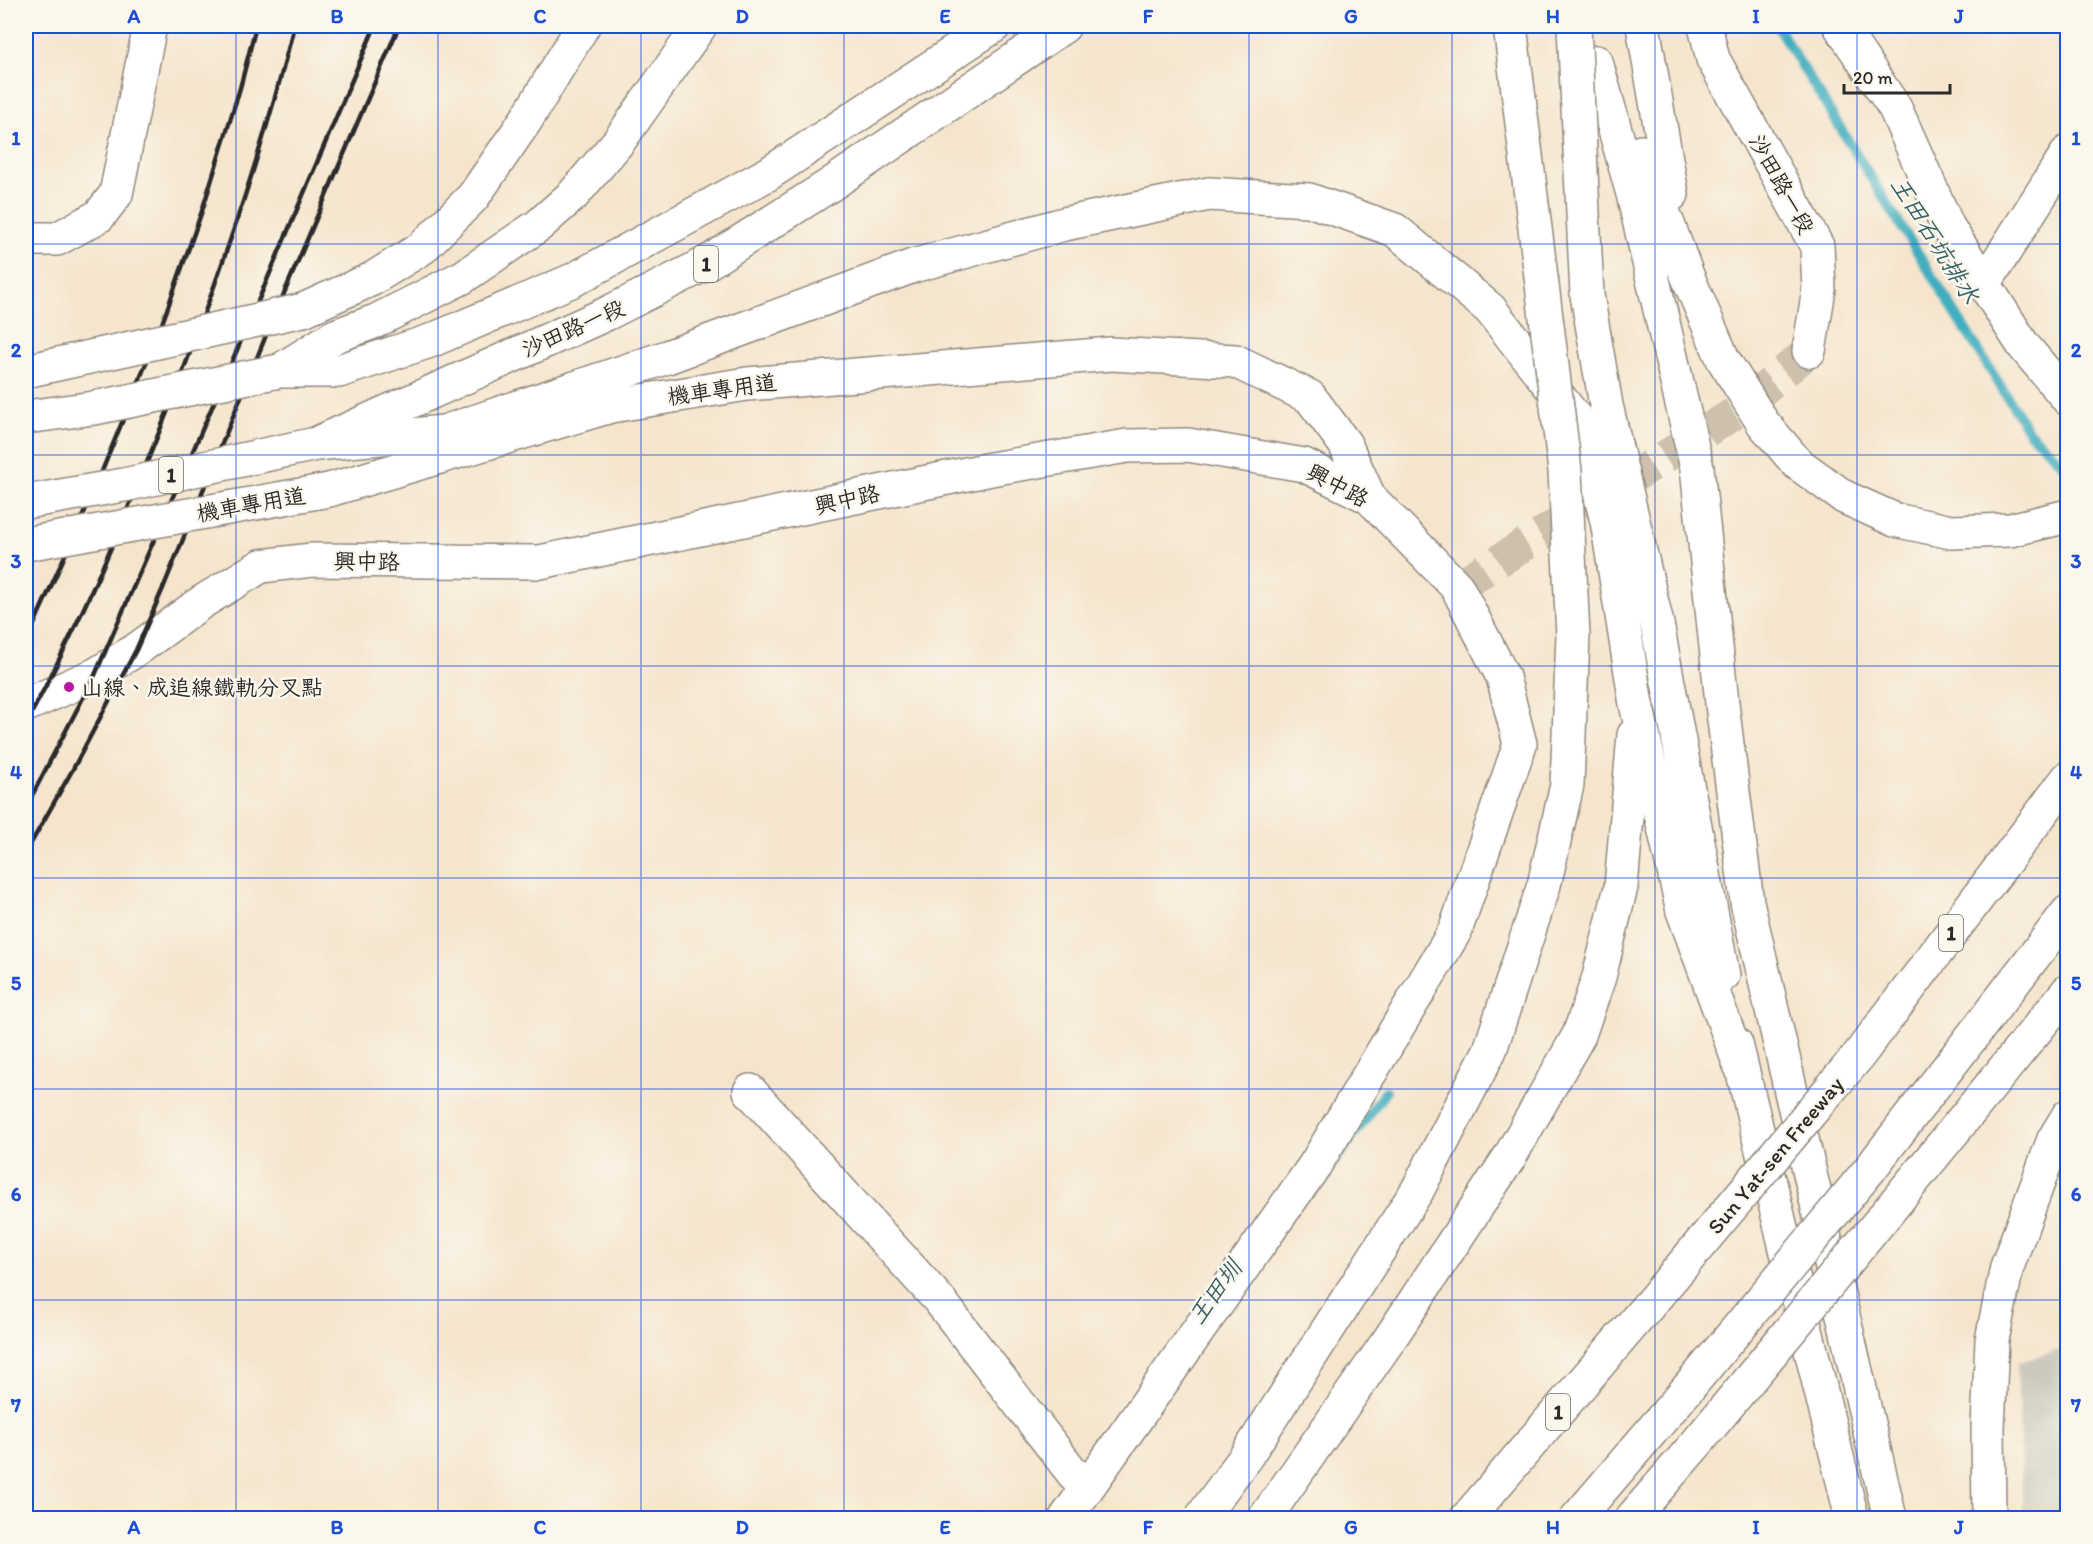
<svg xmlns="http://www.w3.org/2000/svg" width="2093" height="1544" font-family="Itim,'LXGW WenKai TC',sans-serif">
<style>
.industrial{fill:#c8c4b8}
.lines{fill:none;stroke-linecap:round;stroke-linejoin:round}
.stream{stroke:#41aebf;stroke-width:10}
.minor-tunnel{stroke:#cdc0ad;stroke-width:33;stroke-dasharray:33 16;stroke-linecap:butt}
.minor-casing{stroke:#90887c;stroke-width:36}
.major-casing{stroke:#90887c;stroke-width:36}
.highway-casing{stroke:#90887c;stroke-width:36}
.minor{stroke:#fff;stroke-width:33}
.major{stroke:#fff;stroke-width:33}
.highway{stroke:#fff;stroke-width:33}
.rail{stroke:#2b2b2b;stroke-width:4.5}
.minor-bridge-casing{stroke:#90887c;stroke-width:36;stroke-linecap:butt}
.major-bridge-casing{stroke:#90887c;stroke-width:36;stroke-linecap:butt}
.highway-bridge-casing{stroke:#90887c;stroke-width:36;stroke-linecap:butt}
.minor-bridge{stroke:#fff;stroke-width:33}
.major-bridge{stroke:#fff;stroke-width:33}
.highway-bridge{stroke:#fff;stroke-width:33}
.grid{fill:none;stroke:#1d4ed8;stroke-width:1.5;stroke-opacity:0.55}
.poi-dot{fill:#b5179e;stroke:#fbf7ec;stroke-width:2}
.labels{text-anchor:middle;stroke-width:5;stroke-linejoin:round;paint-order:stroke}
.shield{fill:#fbf7ec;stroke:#696865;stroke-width:1.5}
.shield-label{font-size:21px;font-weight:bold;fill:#2b2b2b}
.street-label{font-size:22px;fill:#2b2b2b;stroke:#fbf7ec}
.poi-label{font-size:22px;fill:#2b2b2b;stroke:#fbf7ec;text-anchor:start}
.water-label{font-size:24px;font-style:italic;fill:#345f66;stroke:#fbf7ec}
.neatline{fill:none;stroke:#1d4ed8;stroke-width:2}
.grid-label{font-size:20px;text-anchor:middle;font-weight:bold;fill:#1d4ed8}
</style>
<rect width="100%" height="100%" fill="#fbf7ec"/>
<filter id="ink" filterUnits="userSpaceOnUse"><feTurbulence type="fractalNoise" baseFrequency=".0167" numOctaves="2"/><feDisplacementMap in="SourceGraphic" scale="12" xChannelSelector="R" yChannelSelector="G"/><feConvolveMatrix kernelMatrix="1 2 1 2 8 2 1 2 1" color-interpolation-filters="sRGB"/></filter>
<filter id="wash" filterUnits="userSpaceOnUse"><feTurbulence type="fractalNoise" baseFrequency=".008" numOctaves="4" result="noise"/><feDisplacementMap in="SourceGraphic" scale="24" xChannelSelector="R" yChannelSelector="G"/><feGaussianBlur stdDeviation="1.35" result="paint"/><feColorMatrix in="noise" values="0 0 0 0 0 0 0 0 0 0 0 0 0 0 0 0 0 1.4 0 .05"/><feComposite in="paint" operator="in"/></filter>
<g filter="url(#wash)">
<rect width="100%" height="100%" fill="#f5e5cd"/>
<!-- industrial -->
<path class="industrial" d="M2067 1348V1518H2023L2017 1363Z"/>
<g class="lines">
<!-- stream -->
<path class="stream" d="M1777 26 2029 432 2068 469
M1334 1163 1386 1091"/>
</g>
</g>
<g filter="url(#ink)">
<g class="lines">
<!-- minor-tunnel -->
<path class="minor-tunnel" d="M1457 587 1735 413 1809 351"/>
<defs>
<path id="minor" d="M1705 26 1713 59 1817 246 1819 289 1809 351
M1840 26 1895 108 1948 227 2023 345 2068 399
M26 239H57L99 216 116 194 150 26
M1984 284 2068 152
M303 310 372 279 422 248 473 197 526 120 583 26
M329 490 611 406 747 384 1111 354 1235 361 1310 397 1345 444 1369 497
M26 705 95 675 136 650 202 602 261 566 312 560 540 562 991 469 1127 446 1188 445 1304 465 1369 497 1457 587 1503 677 1520 744 1455 931 1315 1165 1066 1518
M750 1091 940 1301 1086 1490"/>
<path id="major" d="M279 371H339L430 341 573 280 768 174 994 26
M320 442 606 314 707 263 830 185 1064 26"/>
<path id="highway" d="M1643 26 1672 194
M1596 62 1633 194 1697 468 1723 712 1747 902 1890 1518
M1641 152 1687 275 1723 359 1763 423 1797 463 1844 497 1895 520 1951 532 2010 530 2068 516
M1587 295 1606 405 1657 624 1723 975
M279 371 335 336 376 321 463 277 539 225 573 195 619 141 700 26
M316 444 444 432 667 357 913 266 1064 224 1209 194 1309 200 1395 230 1490 309 1584 429 1607 521 1636 704 1683 911 1740 1065
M1736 1044 1852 1518
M1832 1087 1859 1055 2068 778
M1870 1169 2068 912
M1886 1214 2068 991
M1265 1518 1389 1340 1509 1158 1579 1035 1599 977 1621 887 1634 735
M1467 1518 1649 1305
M1577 1518 1690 1386
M1632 1518 1696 1444
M1989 1518 1988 1428 1992 1340 2007 1267 2054 1139 2068 1116"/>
</defs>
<!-- minor casing -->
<use href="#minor" class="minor-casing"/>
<!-- major casing -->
<use href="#major" class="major-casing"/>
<!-- highway casing -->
<use href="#highway" class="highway-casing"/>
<!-- minor -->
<use href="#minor" class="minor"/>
<!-- major -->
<use href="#major" class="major"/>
<!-- highway -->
<use href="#highway" class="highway"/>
<!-- rail -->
<path class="rail" d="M26 642 93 493 159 332 202 211 240 88 256 26
M26 723C82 621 127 513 170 405 218 281 262 155 294 26
M26 807 95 675 247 327 375 26
M26 852 73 769 136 650 164 586 267 333 399 26"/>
<defs>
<path id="minor-bridge" d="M26 371 303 310
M26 544 329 490"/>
<path id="major-bridge" d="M26 417 94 408 279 371
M26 502 124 485 316 444"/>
<path id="highway-bridge" d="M1574 26 1587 295
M1649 1305 1832 1087
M1690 1386 1870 1169
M1696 1444 1886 1214
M1201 1518 1247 1455 1417 1191 1490 1050 1544 885 1567 785 1573 636 1565 471 1510 26"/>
</defs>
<!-- minor-bridge casing -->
<use href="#minor-bridge" class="minor-bridge-casing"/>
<!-- major-bridge casing -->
<use href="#major-bridge" class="major-bridge-casing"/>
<!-- highway-bridge casing -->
<use href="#highway-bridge" class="highway-bridge-casing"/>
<!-- minor-bridge -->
<use href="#minor-bridge" class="minor-bridge"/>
<!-- major-bridge -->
<use href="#major-bridge" class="major-bridge"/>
<!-- highway-bridge -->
<use href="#highway-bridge" class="highway-bridge"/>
</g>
</g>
<!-- grid -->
<path class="grid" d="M236 26V1518M438 26V1518M641 26V1518M844 26V1518M1046 26V1518M1249 26V1518M1452 26V1518M1655 26V1518M1857 26V1518M26 244H2068M26 455H2068M26 666H2068M26 878H2068M26 1089H2068M26 1300H2068"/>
<!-- markers -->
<circle class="poi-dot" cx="69" cy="687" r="6"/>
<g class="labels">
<!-- shield labels -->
<g class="shield">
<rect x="694" y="246" width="24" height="36" rx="4.5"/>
<rect x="159" y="457" width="24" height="36" rx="4.5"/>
<rect x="1939" y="915" width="24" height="36" rx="4.5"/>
<rect x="1546" y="1394" width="24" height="36" rx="4.5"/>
</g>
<g class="shield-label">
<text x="706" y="271">1</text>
<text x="171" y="482">1</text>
<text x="1951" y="940">1</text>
<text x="1558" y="1419">1</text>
</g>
<!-- street labels -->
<g class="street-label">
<text transform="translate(1782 184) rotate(61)" y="8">沙田路一段</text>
<text transform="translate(573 328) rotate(-24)" y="8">沙田路一段</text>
<text transform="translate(722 389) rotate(-8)" y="8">機車專用道</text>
<text transform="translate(1338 485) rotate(28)" y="8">興中路</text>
<text transform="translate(847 499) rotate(-12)" y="8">興中路</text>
<text transform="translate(251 504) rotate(-10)" y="8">機車專用道</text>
<text transform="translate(367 561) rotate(1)" y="8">興中路</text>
<text transform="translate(1775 1155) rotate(-50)" y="8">Sun Yat-sen Freeway</text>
</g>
<!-- poi labels -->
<g class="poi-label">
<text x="81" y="695">山線、成追線鐵軌分叉點</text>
</g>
<!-- water labels -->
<g class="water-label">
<text transform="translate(1935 240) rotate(58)" y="8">王田石坑排水</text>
<text transform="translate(1215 1292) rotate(-54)" y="8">王田圳</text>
</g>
</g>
<!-- margin -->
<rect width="2093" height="1544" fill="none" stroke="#fbf7ec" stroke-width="66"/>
<!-- scale -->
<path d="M1844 84v9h106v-9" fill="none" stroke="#2b2b2b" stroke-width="3"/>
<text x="1853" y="84" font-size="18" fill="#2b2b2b" stroke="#fbf7ec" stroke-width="4.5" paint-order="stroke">20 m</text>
<rect x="33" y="33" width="2027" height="1478" class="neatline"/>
<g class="grid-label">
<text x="134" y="23">A</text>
<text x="337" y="23">B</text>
<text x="540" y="23">C</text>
<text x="742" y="23">D</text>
<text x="945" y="23">E</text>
<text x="1148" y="23">F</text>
<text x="1351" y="23">G</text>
<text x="1553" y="23">H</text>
<text x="1756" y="23">I</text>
<text x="1959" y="23">J</text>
<text x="16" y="145">1</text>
<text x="2076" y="145">1</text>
<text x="16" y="357">2</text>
<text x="2076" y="357">2</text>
<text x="16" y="568">3</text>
<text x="2076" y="568">3</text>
<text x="16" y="779">4</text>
<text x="2076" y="779">4</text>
<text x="16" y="990">5</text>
<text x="2076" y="990">5</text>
<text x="16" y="1201">6</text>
<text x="2076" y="1201">6</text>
<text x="16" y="1412">7</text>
<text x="2076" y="1412">7</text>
<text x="134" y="1534">A</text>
<text x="337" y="1534">B</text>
<text x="540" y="1534">C</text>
<text x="742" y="1534">D</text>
<text x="945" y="1534">E</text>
<text x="1148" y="1534">F</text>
<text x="1351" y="1534">G</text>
<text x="1553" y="1534">H</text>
<text x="1756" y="1534">I</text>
<text x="1959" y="1534">J</text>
</g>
</svg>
